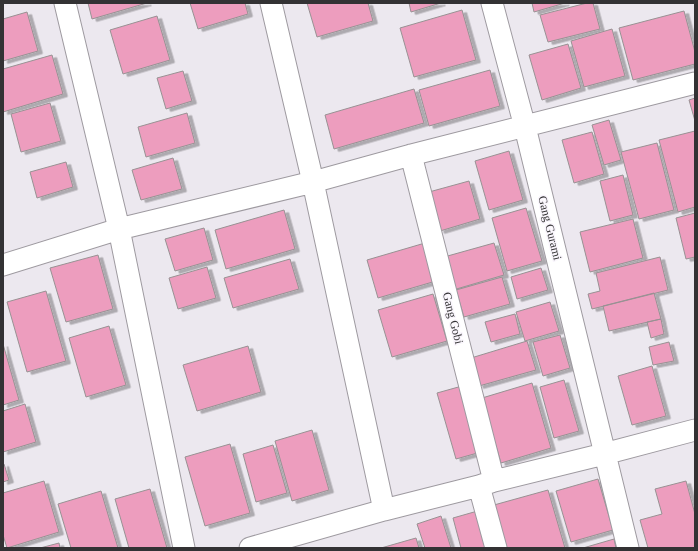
<svg xmlns="http://www.w3.org/2000/svg" width="698" height="551" font-family="'Times New Roman',serif">
<style>
.building{fill:#ed9dbe;stroke:#989193;filter:url(#shadow)}
.lines{fill:none;stroke-linecap:round;stroke-linejoin:round}
.minor-casing{stroke:#9e9aa0;stroke-width:23}
.minor{stroke:#fff;stroke-width:21}
.labels{text-anchor:middle;stroke-width:3;stroke-linejoin:round;paint-order:stroke}
.street-label{font-size:12px;fill:#333234;stroke:#f9f5fc}
</style>
<defs>
<filter id="shadow"><feDropShadow dx="4.5" dy="2.5" stdDeviation="0" flood-color="#0004"/></filter>
</defs>
<rect width="100%" height="100%" fill="#ece8ef"/>
<!-- building -->
<path class="building" d="M88 3H147L92 19Z
M190 3H245L248 14 198 29Z
M307 3H368L373 21 317 37Z
M409 3H441L411 12Z
M532 3H565L534 12Z
M587 3H593L600 29 548 42 540 15Z
M462 10 476 60 414 77 400 28Z
M684 11 695 52V64L633 80 619 28Z
M27 12 38 51 3 61V19Z
M157 16 170 60 123 74 110 30Z
M612 29 625 76 584 87 571 41Z
M568 44 581 88 542 100 529 55Z
M52 55 63 94 3 112V69Z
M490 70 500 106 429 126 419 90Z
M183 71 192 101 166 109 157 78Z
M414 89 424 123 334 149 325 115Z
M695 98V121L689 100Z
M50 103 61 141 21 152 11 114Z
M187 113 195 143 146 157 138 127Z
M609 120 621 160 604 165 592 125Z
M695 131V207L678 212 659 140Z
M592 132 604 174 574 183 562 140Z
M657 143 674 210 639 219 621 152Z
M509 151 523 200 489 210 475 161Z
M173 158 182 189 141 200 132 170Z
M66 162 73 187 37 198 30 172Z
M623 175 633 215 610 221 600 181Z
M469 181 480 219 440 231 429 192Z
M526 208 542 261 507 271 492 218Z
M284 210 295 249 226 269 215 230Z
M695 213V257L686 259 676 218Z
M633 219 643 258 590 272 580 232Z
M204 228 213 260 175 271 165 239Z
M425 243 436 281 378 298 367 260Z
M494 243 504 275 453 290 444 257Z
M98 255 113 309 66 322 50 268Z
M660 257 668 290 592 309 588 294 600 291 596 273Z
M290 259 299 289 233 308 224 278Z
M207 267 216 298 178 309 169 278Z
M541 268 548 290 517 299 511 277Z
M502 277 510 304 464 317 456 290Z
M46 291 66 361 27 372 7 302Z
M654 293 661 319 609 331 603 306Z
M433 294 447 341 392 357 378 310Z
M550 302 559 331 525 341 516 312Z
M515 314 520 334 491 342 485 322Z
M661 319 664 334 651 338 647 322Z
M109 326 126 385 86 397 69 338Z
M560 335 570 368 543 376 533 342Z
M527 341 536 370 479 386 471 358Z
M669 342 674 361 653 365 649 347Z
M3 344 19 400 3 405Z
M248 346 261 392 197 411 183 365Z
M652 366 666 416 632 425 618 376Z
M564 380 579 431 554 438 540 387Z
M532 383 551 448 501 463 482 398Z
M462 386 481 452 456 459 437 393Z
M25 404 36 442 3 452V411Z
M312 430 329 490 292 501 275 441Z
M230 444 250 513 205 526 185 457Z
M273 445 287 493 256 502 243 454Z
M3 464H4L9 480 3 482Z
M598 479 613 530 571 542 556 491Z
M44 481 59 532 7 548 3 535V493Z
M686 481 695 514V548H648L640 520 662 514 655 489Z
M150 489 167 548H129L115 499Z
M548 490 565 548H507L494 505Z
M101 491 118 548H71L58 504Z
M481 510 492 548H461L453 518Z
M441 516 451 548H425L417 524Z
M416 538 419 548H381Z
M614 539 616 548H583Z
M59 543 60 548H40Z"/>
<g class="lines">
<defs>
<path id="minor" d="M65 3 119 229 184 548
M271 3 313 182 384 510
M492 3 525 127 628 548
M411 155 494 481
M3 265 119 229 313 182 411 155 695 83
M479 486 496 548
M250 548 384 510 479 486 494 481 604 454 695 430"/>
</defs>
<!-- minor casing -->
<use href="#minor" class="minor-casing"/>
<!-- minor -->
<use href="#minor" class="minor"/>
</g>
<g class="labels">
<!-- street labels -->
<g class="street-label">
<text transform="translate(550 228) rotate(76)" y="4">Gang Gurami</text>
<text transform="translate(453 318) rotate(76)" y="4">Gang Gobi</text>
</g>
</g>
<!-- border -->
<rect width="698" height="551" fill="none" stroke="#333234" stroke-width="8"/>
</svg>
